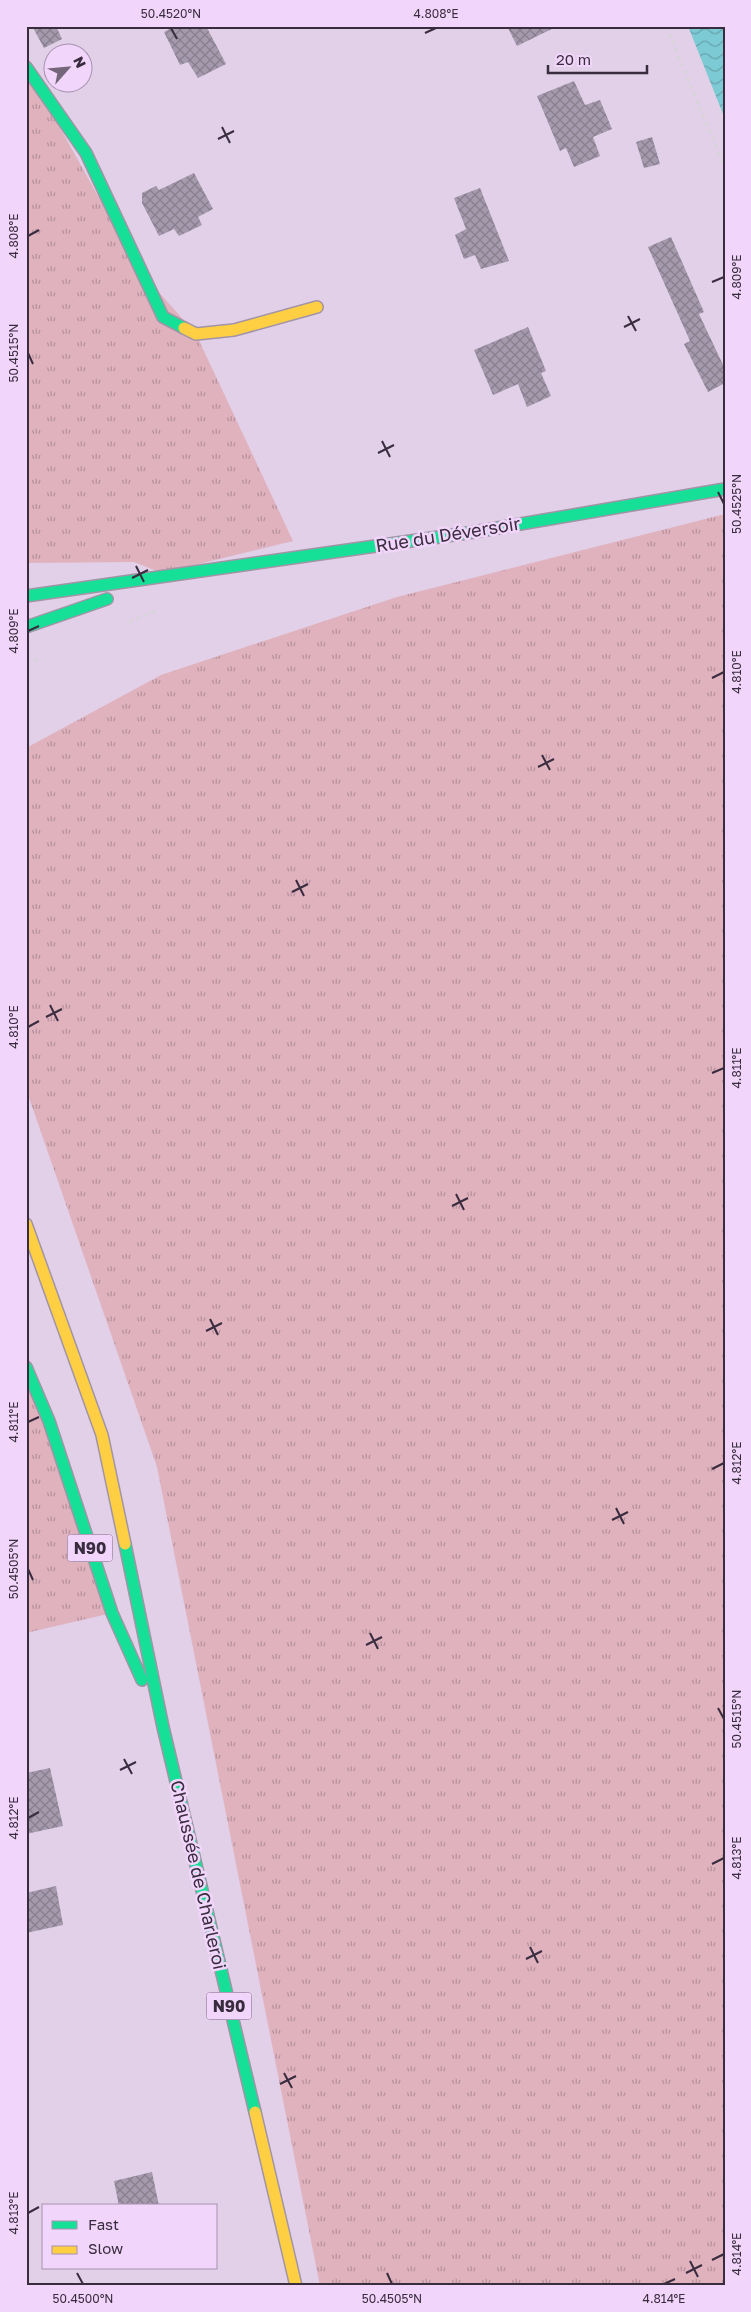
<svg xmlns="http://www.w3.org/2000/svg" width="751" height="2312" font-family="'Golos Text',sans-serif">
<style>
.grass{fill:url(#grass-tufts)}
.water{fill:url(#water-waves)}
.building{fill:url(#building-cross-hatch)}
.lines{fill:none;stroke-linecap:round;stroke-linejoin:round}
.fast-casing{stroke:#a194a6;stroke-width:14}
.slow-casing{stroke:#a194a6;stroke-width:14}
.path{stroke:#d9d3da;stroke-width:3;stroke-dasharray:4 4;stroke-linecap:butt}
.fast{stroke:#16e098;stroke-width:11}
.slow{stroke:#ffcf43;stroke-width:11}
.ticks{fill:none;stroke:#392c3e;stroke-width:2}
.labels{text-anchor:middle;stroke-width:5;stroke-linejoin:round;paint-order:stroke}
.shield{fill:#f1d5fa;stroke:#705f76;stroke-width:1}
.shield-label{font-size:16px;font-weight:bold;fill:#392c3e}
.street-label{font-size:18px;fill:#392c3e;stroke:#f1d5fa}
.neatline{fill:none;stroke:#392c3e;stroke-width:2}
.ticks-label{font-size:12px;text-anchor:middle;fill:#392c3e}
</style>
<defs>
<pattern id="grass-tufts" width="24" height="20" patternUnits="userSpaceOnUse" patternTransform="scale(1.25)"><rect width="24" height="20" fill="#dfb2be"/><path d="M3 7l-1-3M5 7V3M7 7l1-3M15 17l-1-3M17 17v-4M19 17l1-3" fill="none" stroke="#b6919c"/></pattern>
<pattern id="water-waves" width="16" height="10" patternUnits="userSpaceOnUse" patternTransform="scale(1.25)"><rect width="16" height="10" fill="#7ccad4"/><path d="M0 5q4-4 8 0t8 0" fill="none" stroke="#67a4ad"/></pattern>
<pattern id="building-cross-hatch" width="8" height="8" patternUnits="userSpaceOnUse" patternTransform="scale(1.25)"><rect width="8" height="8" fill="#a59aad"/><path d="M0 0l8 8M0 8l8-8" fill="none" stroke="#877e8e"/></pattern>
</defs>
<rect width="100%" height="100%" fill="#e2d0e8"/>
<!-- grass -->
<path class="grass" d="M26 67 140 271 196 334 293 541 162 573 134 562 26 563Z
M725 514V2286H320L157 1467 26 1089V748L161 675 397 597Z
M26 1367 112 1613 26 1633Z"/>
<!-- water -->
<path class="water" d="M688 26H725V119Z"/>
<!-- building -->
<path class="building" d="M32 26H56L62 39 44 48Z
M175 26H206L226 64 198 78 188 62 180 65 164 32Z
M507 26H558L517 46Z
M574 81 585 105 600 100 612 129 593 137 600 156 574 167 566 148 560 151 537 96Z
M652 137 660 164 644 168 636 142Z
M194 173 213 209 198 217 202 225 179 236 174 229 159 236 142 203V193L156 186 159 190Z
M480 188 509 261 481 269 475 255 464 259 455 235 466 229 454 198Z
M671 237 704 312 699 314 725 369V383L708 392 684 344 690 341 648 247Z
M528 327 546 371 541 373 551 396 527 407 518 384 493 395 474 350Z
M50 1768 63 1826 26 1834V1773Z
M56 1886 63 1925 26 1933V1893Z
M152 2172 159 2206H119L114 2181Z"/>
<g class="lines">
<defs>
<path id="fast" d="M26 67 86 153 163 317 184 328
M26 596 474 532 725 489
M26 627 107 599
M26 1367 49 1421 112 1613 142 1680
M125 1544 163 1727 255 2112"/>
<path id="slow" d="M184 328 196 334 234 330 317 307
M26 1224 102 1435 125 1544
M255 2112 296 2286"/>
</defs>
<!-- fast casing -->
<use href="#fast" class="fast-casing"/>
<!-- slow casing -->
<use href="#slow" class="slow-casing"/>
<!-- path -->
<path class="path" d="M666 26 725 168
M129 622 154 612 156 609
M26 663 39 658"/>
<!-- fast -->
<use href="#fast" class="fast"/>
<!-- slow -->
<use href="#slow" class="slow"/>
</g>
<!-- ticks -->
<path class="ticks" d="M171 28 177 39M425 33 436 28M222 127 230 143M218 139 234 131M28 236 39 230M712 282 724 277M628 316 636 331M624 327 640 319M28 353 33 364M382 441 390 457M378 453 394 445M718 492 724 504M136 566 144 582M132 578 148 570M28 631 39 626M712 678 724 672M542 755 550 770M538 767 554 759M296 880 304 896M292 892 308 884M50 1005 58 1021M46 1017 62 1009M28 1027 39 1021M712 1073 724 1068M456 1194 464 1210M452 1206 468 1198M210 1319 218 1335M206 1331 222 1323M28 1422 39 1417M712 1469 724 1463M616 1508 624 1524M612 1520 628 1512M28 1569 33 1580M370 1633 378 1649M366 1645 382 1637M718 1708 724 1719M124 1759 132 1774M120 1770 136 1762M28 1818 39 1812M712 1864 724 1858M530 1947 538 1963M526 1959 542 1951M284 2073 292 2088M280 2084 296 2076M28 2213 39 2207M712 2260 724 2254M690 2261 698 2277M77 2273 83 2284M387 2273 392 2284M686 2273 702 2265M664 2284 675 2279"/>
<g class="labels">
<!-- shield labels -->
<g class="shield">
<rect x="67.5" y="1534.5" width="45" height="27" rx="4"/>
<rect x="206.5" y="1992.5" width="45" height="27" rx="4"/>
</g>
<g class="shield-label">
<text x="90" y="1554">N90</text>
<text x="229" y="2012">N90</text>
</g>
<!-- street labels -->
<g class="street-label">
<text transform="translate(448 535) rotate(-9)" y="6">Rue du Déversoir</text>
<text transform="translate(198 1875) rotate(77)" y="6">Chaussée de Charleroi</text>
</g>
</g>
<!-- border -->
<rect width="751" height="2312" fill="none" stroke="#f1d5fa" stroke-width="55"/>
<!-- legend -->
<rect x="42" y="2204" width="175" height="65" fill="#f1d5fa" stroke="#a791af"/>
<rect x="52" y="2221" width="25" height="8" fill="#16e098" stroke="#a791af"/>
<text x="88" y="2230" font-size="15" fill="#392c3e">Fast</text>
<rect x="52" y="2246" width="25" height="8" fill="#ffcf43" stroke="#a791af"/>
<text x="88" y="2254" font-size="15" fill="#392c3e">Slow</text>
<!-- north arrow -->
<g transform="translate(68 68) rotate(63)"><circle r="24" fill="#f1d5fa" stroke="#a791af"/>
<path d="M0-4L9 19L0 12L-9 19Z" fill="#74657a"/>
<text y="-8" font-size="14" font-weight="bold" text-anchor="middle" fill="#392c3e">N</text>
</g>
<!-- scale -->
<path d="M548 65v8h99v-8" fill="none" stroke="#392c3e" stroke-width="2.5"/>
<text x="556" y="65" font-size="15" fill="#392c3e" stroke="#f1d5fa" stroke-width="4" paint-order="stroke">20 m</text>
<rect x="28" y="28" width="696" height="2256" class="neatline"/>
<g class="ticks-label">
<text x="171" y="18">50.4520°N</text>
<text x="436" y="18">4.808°E</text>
<text transform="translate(14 236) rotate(-90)" y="4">4.808°E</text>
<text transform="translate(737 277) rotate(-90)" y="4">4.809°E</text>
<text transform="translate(14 353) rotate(-90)" y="4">50.4515°N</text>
<text transform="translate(737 504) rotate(-90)" y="4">50.4525°N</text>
<text transform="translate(14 631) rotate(-90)" y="4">4.809°E</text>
<text transform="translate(737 672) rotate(-90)" y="4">4.810°E</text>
<text transform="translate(14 1027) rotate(-90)" y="4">4.810°E</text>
<text transform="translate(737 1068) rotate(-90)" y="4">4.811°E</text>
<text transform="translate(14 1422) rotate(-90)" y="4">4.811°E</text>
<text transform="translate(737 1463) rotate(-90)" y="4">4.812°E</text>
<text transform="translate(14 1569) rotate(-90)" y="4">50.4505°N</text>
<text transform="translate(737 1719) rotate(-90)" y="4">50.4515°N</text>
<text transform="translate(14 1818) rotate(-90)" y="4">4.812°E</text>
<text transform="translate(737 1858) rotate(-90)" y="4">4.813°E</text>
<text transform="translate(14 2213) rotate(-90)" y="4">4.813°E</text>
<text transform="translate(737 2254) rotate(-90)" y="4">4.814°E</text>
<text x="83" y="2303">50.4500°N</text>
<text x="392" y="2303">50.4505°N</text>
<text x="664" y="2303">4.814°E</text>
</g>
</svg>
